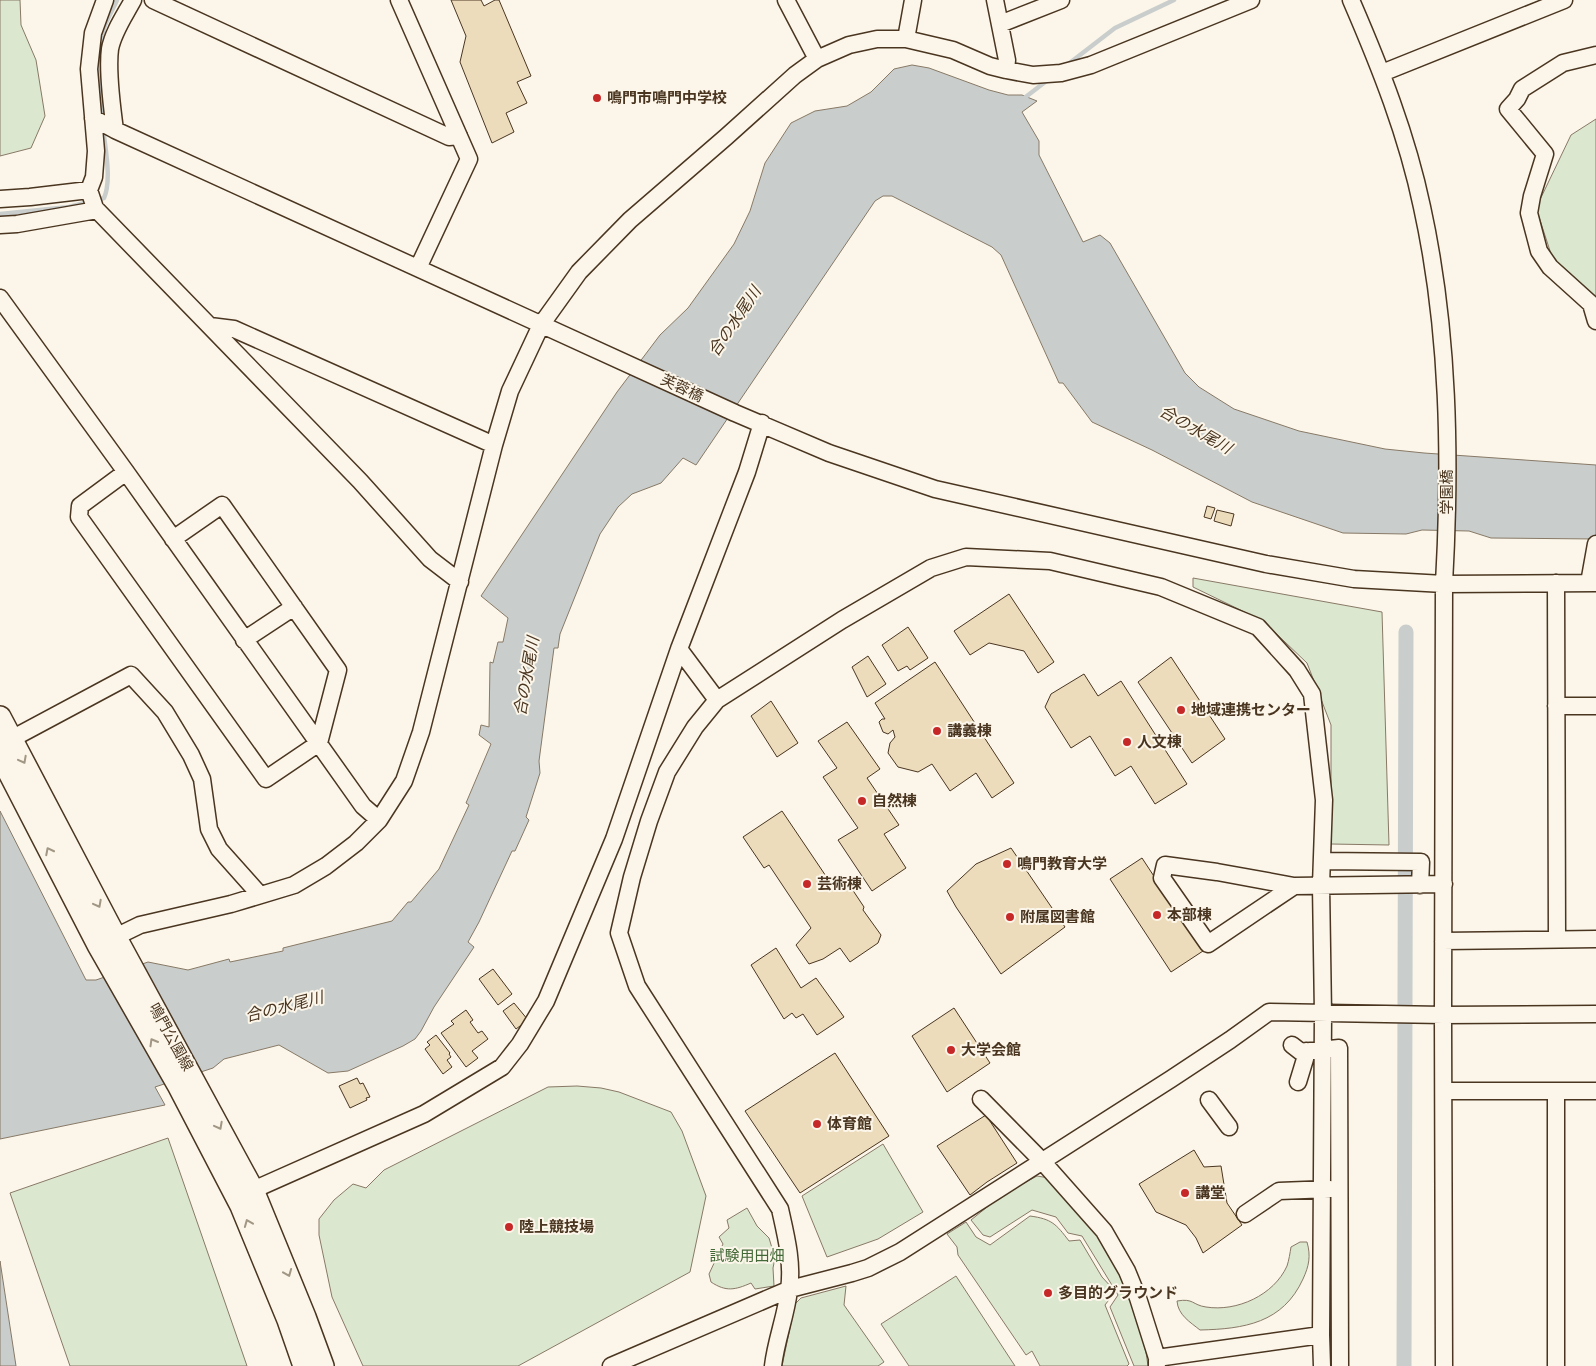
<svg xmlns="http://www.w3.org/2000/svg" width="1596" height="1366" font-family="'Golos Text','Noto Sans JP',sans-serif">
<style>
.green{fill:#dce7d0;stroke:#887966}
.water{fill:#c9cecd;stroke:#887966}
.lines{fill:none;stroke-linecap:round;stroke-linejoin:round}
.stream{stroke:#c9cecd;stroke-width:4.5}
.canal{stroke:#c9cecd;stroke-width:15}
.building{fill:#ecdcbc;stroke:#4a3520}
.minor-casing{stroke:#4a3520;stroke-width:19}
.major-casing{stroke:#4a3520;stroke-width:24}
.minor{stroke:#fbf6e9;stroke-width:16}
.major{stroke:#fbf6e9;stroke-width:21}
.oneway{stroke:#a29684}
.poi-dot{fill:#c62828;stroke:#fbf6e9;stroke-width:2}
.labels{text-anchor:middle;stroke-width:4;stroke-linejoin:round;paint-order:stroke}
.poi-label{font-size:15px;font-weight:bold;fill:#4a3520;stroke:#fbf6e9;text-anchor:start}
.street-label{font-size:15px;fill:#4a3520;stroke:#fbf6e9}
.park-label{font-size:15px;fill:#436837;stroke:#fbf6e9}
.water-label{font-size:16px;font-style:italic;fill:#4a3520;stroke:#fbf6e9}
</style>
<rect width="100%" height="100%" fill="#fbf6e9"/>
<!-- green -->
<path class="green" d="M0 0H20L21 25 36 60 45 116 31 148 0 156Z
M1596 119V307L1554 263 1536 208 1571 135Z
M1193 578 1382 612 1389 845 1331 844V725L1307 663 1263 621 1193 587Z
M577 1086 601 1088 619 1092 671 1112 682 1131 706 1196 690 1272 518 1366H363L332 1297 319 1235V1219L334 1200 353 1184 366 1188 384 1170 548 1087Z
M168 1138 247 1366H70L10 1193Z
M883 1144 923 1212 878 1239 827 1257 802 1196Z
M1037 1176 1049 1178 1100 1234 1130 1295 1146 1352 1148 1366H1134L1110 1307 1118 1295 1082 1236 1068 1233 1056 1217 1032 1210 990 1237 983 1235 971 1220 1002 1195Z
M747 1208 757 1226 769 1238 775 1258 773 1268 774 1286 755 1289 751 1283C735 1290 726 1292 711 1282L709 1274 723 1244 719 1237 729 1228 727 1220Z
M1030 1216C1052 1219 1056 1224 1069 1241L1080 1240 1102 1277 1113 1289 1111 1297 1105 1305 1129 1364 1127 1366H1040L1032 1351 1026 1355 958 1255 957 1247 947 1234 966 1222 976 1237 990 1245Z
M1300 1242H1307C1311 1256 1309 1266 1303 1279 1283 1323 1244 1329 1200 1330 1190 1322 1178 1315 1177 1301 1194 1298 1192 1305 1206 1307 1237 1312 1274 1295 1287 1266 1289 1260 1290 1253 1291 1247Z
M956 1276 1015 1366H909L881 1324Z
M846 1286 844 1305 884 1362 878 1366H782L795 1304 801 1298Z"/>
<!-- water -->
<path class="water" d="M912 65 929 68 989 90 1008 95H1022L1037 101 1022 112 1039 141V155L1083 242 1100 235 1110 243 1185 373 1199 387 1234 409 1299 431 1385 449 1424 453 1596 465V539L1491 538 1469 531 1422 530 1406 534 1343 533 1252 502 1152 450 1092 422 1063 383H1059L1001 255 992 247 892 196H883L875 201 696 465 683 458 661 483 632 494 618 507 600 534 560 634 558 648H554L539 761 540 773 526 817 529 820 515 851H512L479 922 468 942 474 947 434 1007 421 1031 415 1039 403 1046 348 1071 328 1073 279 1045 224 1059 213 1068 155 1087 165 1105 0 1139V811L86 980H96L148 962 188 970 229 959 230 962 283 951V948L392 921 408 902H411L439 869 469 805 466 803 491 744 479 735 481 725 489 727 490 662 493 663 498 642H503L508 618 481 596 617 392 660 335 688 308 734 244 750 211 765 163 791 123 815 111 847 106 871 92 894 69Z
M0 1261 16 1366H0Z"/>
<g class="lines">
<!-- stream -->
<path class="stream" d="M1067 65 1115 28 1174 0
M1023 99 1049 79
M102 118C99 89 95 56 104 28 107 19 113 9 117 0
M0 214 69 207 104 198C112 180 105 147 103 128"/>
<!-- canal -->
<path class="canal" d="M1404 1366 1406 632"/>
</g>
<!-- building -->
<path class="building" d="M451 0H481L484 6 495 0H499L531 76 517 82 527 103 506 113 514 132 492 143 460 62 466 36Z
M1207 506 1215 508 1211 519 1204 517Z
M1217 510 1234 514 1231 526 1214 521Z
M1009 594 1054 662 1038 673 1024 651 989 643 970 655 954 631Z
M908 627 928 658 910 670 907 666 898 671 882 645Z
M868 656 886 684 867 697 852 667Z
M1171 657 1225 739 1192 763 1138 682Z
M935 662 1014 783 992 798 976 773 950 791 932 764 918 772 898 767 888 753 890 743 895 737 893 730 888 734 883 732 879 722 882 719H885L875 703Z
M1084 674 1098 696 1121 681 1187 784 1155 804 1131 766 1115 776 1090 736 1071 748 1045 707 1051 694Z
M771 701 798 743 777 757 751 716Z
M847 722 880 769 867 778 899 825 884 834 906 868 872 891 838 840 858 828 823 777 837 768 818 741Z
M782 811 834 888 846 880 864 907 863 910 881 935 878 943 850 962 840 948 823 959 809 964 796 945 811 928 769 865 764 868 743 837Z
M1011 848 1065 927 1001 974 956 907 947 891 976 864Z
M1142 858 1203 951 1171 972 1110 879Z
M776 948 801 988 816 978 844 1017 817 1035 803 1014 796 1018 792 1013 784 1019 751 965Z
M493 969 512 994 498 1005 479 979Z
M514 1003 528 1020 516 1029 503 1011Z
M954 1008 990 1063 947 1092 912 1036Z
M466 1010 473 1020 470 1022 478 1033 482 1031 488 1039 472 1051 478 1058 466 1067 441 1033 454 1024 451 1021Z
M436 1035 450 1053 449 1054 451 1057 447 1060 452 1067 443 1074 425 1049 430 1045 427 1042Z
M835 1053 889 1136 800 1193 745 1111Z
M357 1078 360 1084 363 1083 370 1097 366 1098 367 1100 350 1108 339 1086Z
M986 1115 1017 1163 987 1182 970 1195 937 1146Z
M1194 1150 1204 1167 1221 1166 1227 1203 1242 1225 1203 1253 1196 1238 1186 1225 1156 1212 1139 1184Z"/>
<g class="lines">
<defs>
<path id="minor" d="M105 0 93 33 89 69 96 151 94 177 89 190 95 208 360 481 430 559 460 582
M153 0 449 137 459 136
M399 0 469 159 418 268
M786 0 817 59
M995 0 1007 60 1006 70
M1351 0C1380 67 1407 135 1422 207 1449 330 1451 459 1444 584L1443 1015 1444 1366
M1000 24 1061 0
M906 39 913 0
M1596 55 1563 63 1522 89 1517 99 1508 109 1545 154 1532 196 1529 213 1539 251 1550 267 1591 304 1596 321
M1382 73 1564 0
M93 118 115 130 735 413 829 453 935 489 1266 564 1354 579 1444 584 1596 583
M115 130C112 108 107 71 110 49 113 32 125 15 133 0
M0 199 30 197 89 190
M0 225 17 224 97 210
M0 298 126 472 363 806 379 820
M210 326 234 329 494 445
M126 472 80 506 79 517 266 779 319 743 338 670 222 505 173 539
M1556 583 1557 939
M1589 583 1596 544
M244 640 294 607
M679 649 717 700
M1556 706H1596
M2 744 131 675 165 712 191 755 202 779 209 829 219 849 260 895
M1322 861 1421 862 1420 885
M1294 886 1208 944 1162 878 1165 865 1217 872 1294 886 1444 884
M1443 941 1596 939
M105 942 140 925 231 904 294 885 326 866 356 843 379 820 404 781 421 732 494 445 510 391 541 325 579 272 630 220 726 137 795 75 817 59 849 45 877 39H906L953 50 990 66 1006 70 1033 75 1061 73 1091 65 1251 0
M1292 1045 1301 1052 1339 1048 1340 1366
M1298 1082 1305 1059 1306 1051
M1444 1091H1596
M981 1099 1042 1161 1104 1231 1127 1271 1138 1298 1157 1358V1366
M1209 1100 1229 1127
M253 1190 424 1114 502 1067 520 1044 546 1001 614 839 679 649 747 472 762 423
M1245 1214 1279 1191 1330 1189
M1321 1335 1322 1366
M611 1366 790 1289 852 1273 868 1268 900 1252 1171 1079 1230 1040 1269 1012 1443 1015 1596 1014
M773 1366C776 1340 786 1316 789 1290 793 1263 786 1236 780 1209L637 986 619 933 632 877 649 821 667 772 695 727 717 700 842 620 931 568 966 557 1050 561 1161 587 1258 627 1297 670 1312 694 1324 800 1321 885 1323 1014 1321 1335 1157 1358
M1556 1366V1091"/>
<path id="major" d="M0 717 115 936 253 1190 305 1317 323 1366
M0 755 98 945 178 1085 241 1206 288 1320 304 1366"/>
</defs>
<!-- minor casing -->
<use href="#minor" class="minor-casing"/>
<!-- major casing -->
<use href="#major" class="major-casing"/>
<!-- minor -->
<use href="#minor" class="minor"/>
<!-- major -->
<use href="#major" class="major"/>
</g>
<!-- one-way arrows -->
<defs><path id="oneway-chevron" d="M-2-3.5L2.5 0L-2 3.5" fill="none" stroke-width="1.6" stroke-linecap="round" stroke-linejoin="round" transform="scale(1.25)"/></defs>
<g class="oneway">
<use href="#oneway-chevron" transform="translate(23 760) rotate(62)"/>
<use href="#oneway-chevron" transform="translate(49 851) rotate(-117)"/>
<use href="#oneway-chevron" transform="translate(98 904) rotate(62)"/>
<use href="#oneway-chevron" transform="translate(153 1042) rotate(-120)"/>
<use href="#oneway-chevron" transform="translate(219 1126) rotate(62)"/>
<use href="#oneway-chevron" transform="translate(248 1223) rotate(-112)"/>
<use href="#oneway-chevron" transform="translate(288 1273) rotate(68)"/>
</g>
<!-- markers -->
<g class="poi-dot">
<circle cx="597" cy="98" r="5"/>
<circle cx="1181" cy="710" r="5"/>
<circle cx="937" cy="731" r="5"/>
<circle cx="1127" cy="742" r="5"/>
<circle cx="862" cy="801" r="5"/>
<circle cx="1007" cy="864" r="5"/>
<circle cx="807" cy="884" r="5"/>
<circle cx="1157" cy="915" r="5"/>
<circle cx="1010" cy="917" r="5"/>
<circle cx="951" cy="1050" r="5"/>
<circle cx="817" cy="1124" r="5"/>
<circle cx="1185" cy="1193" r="5"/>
<circle cx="509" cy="1227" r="5"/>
<circle cx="1048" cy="1293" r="5"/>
</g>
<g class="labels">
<!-- poi labels -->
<g class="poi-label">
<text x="607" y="103">鳴門市鳴門中学校</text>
<text x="1191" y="715">地域連携センター</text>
<text x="947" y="736">講義棟</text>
<text x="1137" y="747">人文棟</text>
<text x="872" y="806">自然棟</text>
<text x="1017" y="869">鳴門教育大学</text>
<text x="817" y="889">芸術棟</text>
<text x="1167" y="920">本部棟</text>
<text x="1020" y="922">附属図書館</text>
<text x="961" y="1055">大学会館</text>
<text x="827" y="1129">体育館</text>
<text x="1195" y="1198">講堂</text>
<text x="519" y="1232">陸上競技場</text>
<text x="1058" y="1298">多目的グラウンド</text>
</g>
<!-- street labels -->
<g class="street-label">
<text transform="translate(682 388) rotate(25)" y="5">芙蓉橋</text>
<text transform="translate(1447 492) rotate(-90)" y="5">学園橋</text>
<text transform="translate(171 1037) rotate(61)" y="5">鳴門公園線</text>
</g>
<!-- park labels -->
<g class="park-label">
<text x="747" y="1261">試験用田畑</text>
</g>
<!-- water labels -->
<g class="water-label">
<text transform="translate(734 321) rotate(-56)" y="6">合の水尾川</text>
<text transform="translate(1196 429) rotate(30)" y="6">合の水尾川</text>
<text transform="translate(526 676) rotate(-80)" y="6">合の水尾川</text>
<text transform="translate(284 1006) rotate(-14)" y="6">合の水尾川</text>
</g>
</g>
</svg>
